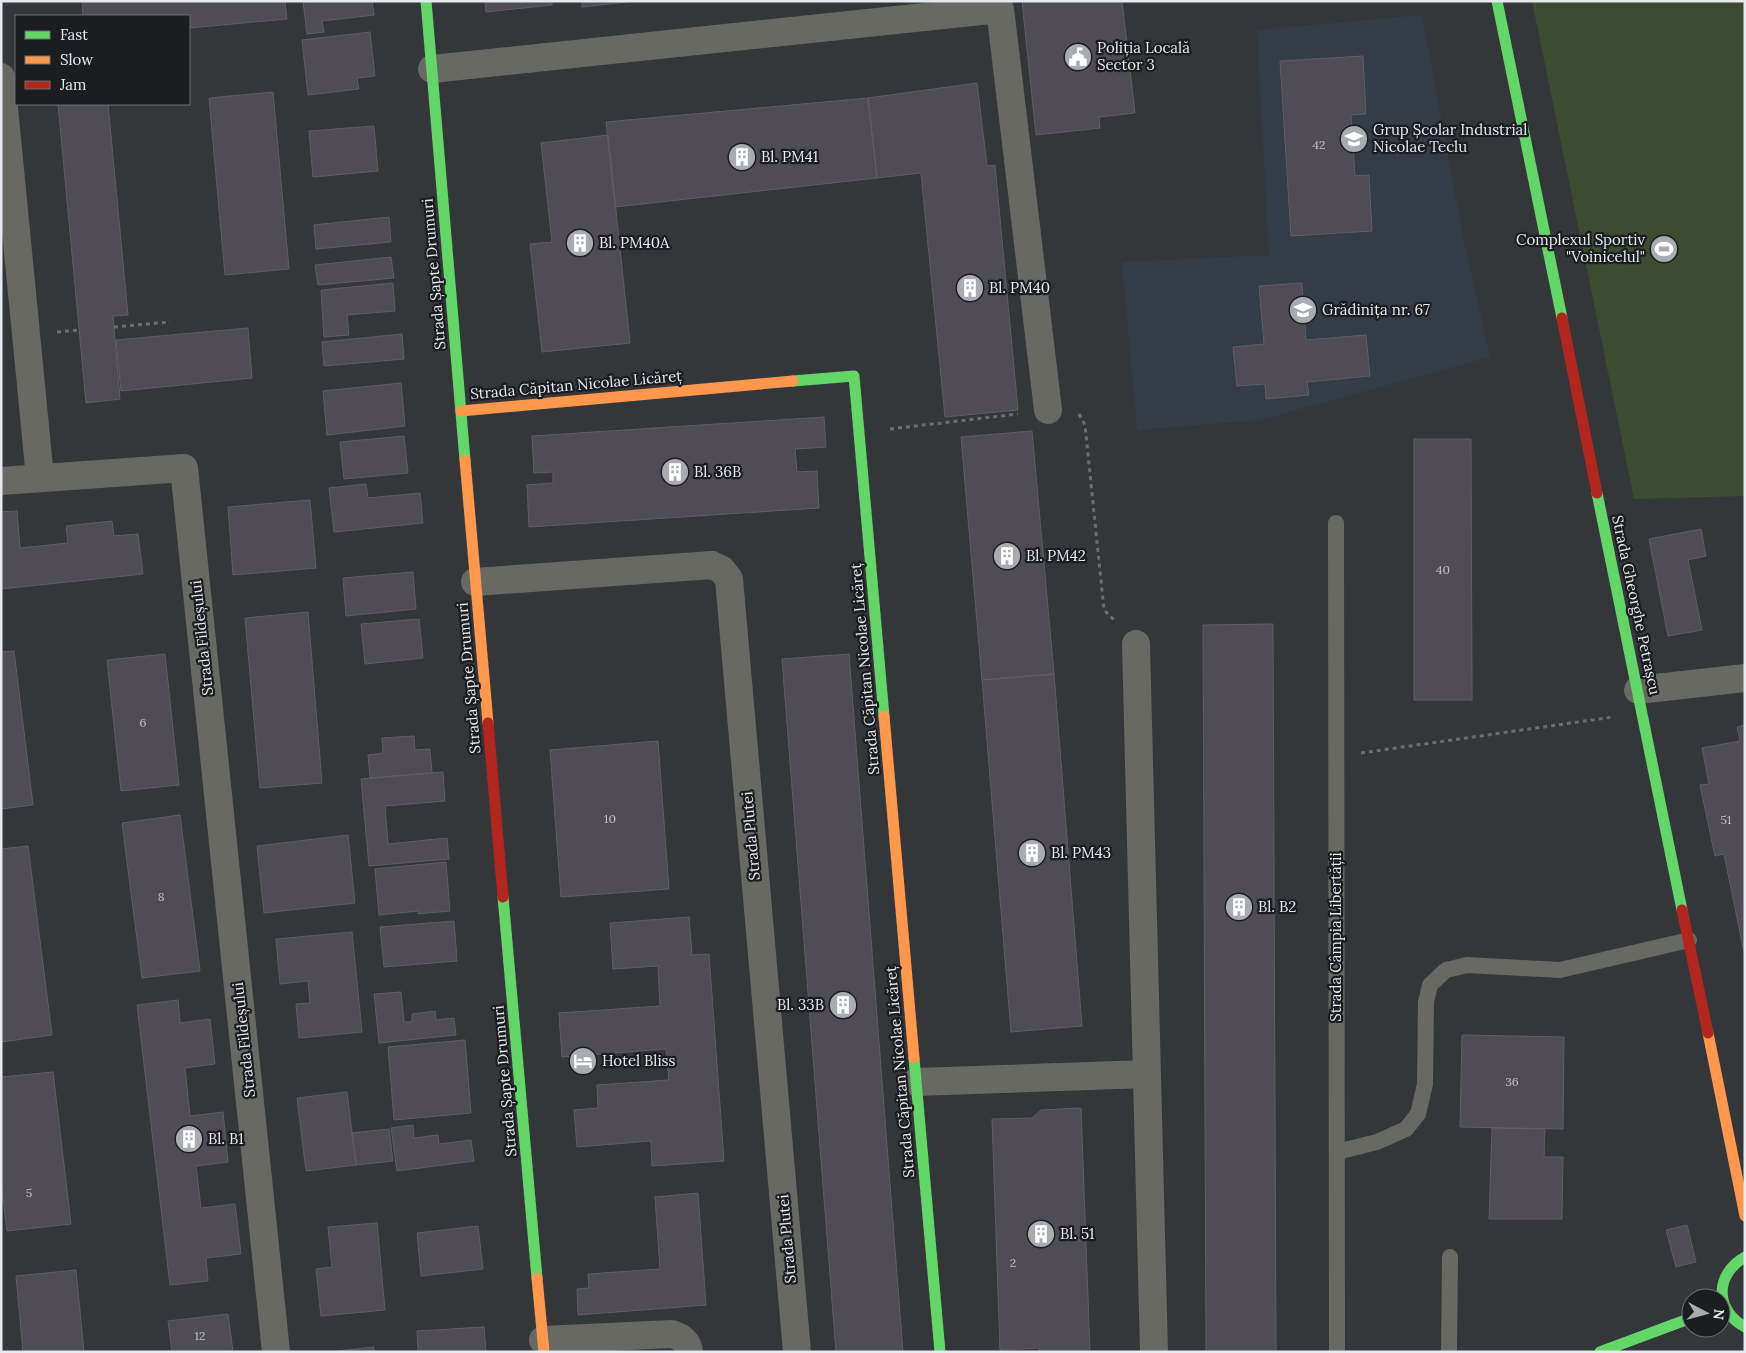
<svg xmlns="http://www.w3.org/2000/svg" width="1746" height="1353" font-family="Lora,serif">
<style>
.built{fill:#343c47}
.green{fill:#3d4b30}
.building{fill:#504c55;stroke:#5f5f62}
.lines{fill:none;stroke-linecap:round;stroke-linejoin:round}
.path{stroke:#6d6e6b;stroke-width:3;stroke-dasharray:4 4;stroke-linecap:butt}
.lane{stroke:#686963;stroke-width:16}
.street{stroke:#686963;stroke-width:28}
.fast{stroke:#63d668;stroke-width:11}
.slow{stroke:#ff974d;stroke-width:11}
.jam{stroke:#b3261e;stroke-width:11}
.labels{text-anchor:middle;stroke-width:4.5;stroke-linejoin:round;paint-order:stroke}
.number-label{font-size:12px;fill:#c0c2c8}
.poi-label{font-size:15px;fill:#e6e9ee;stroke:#1b1d21;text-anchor:start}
.street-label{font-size:15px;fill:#e6e9ee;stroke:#1b1d21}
</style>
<rect width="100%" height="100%" fill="#34373a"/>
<!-- built -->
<path class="built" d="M1422 15 1465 247 1490 357 1260 420 1137 430 1122 262 1269 255 1257 30Z"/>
<!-- green -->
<path class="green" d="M1532 1H1745V496L1634 499Z"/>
<!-- building -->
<path class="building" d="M82 1H285L287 19 189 28V16H83Z
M303 1H372L374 15 322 21 324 32 307 34Z
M485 1H552V5L486 12Z
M582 1H636L582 7Z
M1022 1H1122L1135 113 1099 117 1100 128 1036 135Z
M370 32 375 76 357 78 359 89 308 95 302 40Z
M1363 56 1366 114 1351 115 1355 176 1369 175 1372 231 1291 236 1280 61Z
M977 83 987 166 995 165 1018 410 945 417 921 173 877 178 868 98Z
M273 92 289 269 225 275 209 98Z
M868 98 877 178 615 207 606 122Z
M58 104H108L128 315 113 316 120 399 86 403Z
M374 126 378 171 313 177 309 131Z
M608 135 630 343 542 352 530 244 552 242 541 143Z
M389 217 391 242 316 249 314 225Z
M391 257 394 278 318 285 315 265Z
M393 283 395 311 347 315 349 335 324 337 321 290Z
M1302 283 1306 340 1366 335 1370 376 1307 382 1309 395 1266 399 1265 384 1237 386 1233 347 1264 344 1259 286Z
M248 328 252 378 121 391 116 340Z
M402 334 404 359 324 366 322 342Z
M401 383 405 426 327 435 323 391Z
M824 417 826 447 795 449 797 472 817 471 819 508 529 527 527 485 553 483V472L534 473 532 436Z
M1032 431 1054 674 982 680 961 437Z
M404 436 408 473 344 479 340 442Z
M1414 439H1471L1472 700H1414Z
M366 484 368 498 420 493 423 523 334 532 329 488Z
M310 500 316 568 233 575 228 507Z
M17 511 20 548 68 543 66 526 112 521 114 536 138 534 143 574 1 589V512Z
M1701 529 1706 556 1688 560 1702 630 1668 636 1649 539Z
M413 572 416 609 346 616 343 578Z
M308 612 322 783 260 788 245 618Z
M419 619 423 658 365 664 361 624Z
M1273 624 1276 1352H1206L1203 625Z
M14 651 33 805 1 809V652Z
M165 654 179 785 121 791 107 660Z
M849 654 903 1352H836L782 659Z
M1054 674 1082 1026 1011 1032 982 680Z
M1745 725V957L1724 854 1715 856 1700 785 1709 784 1702 748 1740 741 1737 727Z
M414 736 415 750 430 749 432 773 370 778 368 755 383 753 382 738Z
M658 741 669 889 561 897 550 750Z
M443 772 445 801 385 806 388 844 447 838 449 859 369 866 361 779Z
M180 815 200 971 142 978 122 823Z
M348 835 355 903 264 913 257 846Z
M28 846 52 1035 1 1042V849Z
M446 862 450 911 418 914V911L379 915 375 869Z
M689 917 692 955 709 954 724 1161 652 1166 651 1141 577 1147 574 1110 598 1108 597 1085 669 1080 666 1049 562 1057 559 1013 660 1006 658 966 613 969 610 923Z
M454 921 457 961 384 967 380 927Z
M352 932 362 1032 299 1038 296 1004 310 1003 308 981 280 984 276 939Z
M401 992 404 1022H412V1014L435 1011 436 1020 454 1018 456 1035 379 1043 374 994Z
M178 1000 180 1023 210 1019 215 1064 185 1068 190 1116 223 1112 228 1162 196 1166 201 1208 235 1204 241 1254 206 1258 208 1281 170 1285 137 1005Z
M1462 1035 1564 1037 1563 1129 1460 1127Z
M465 1040 471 1113 394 1120 388 1047Z
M53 1072 71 1224 7 1231 1 1181V1077Z
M347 1092 356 1165 306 1171 297 1098Z
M1081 1108 1090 1352H1039V1348L1000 1350 992 1119 1032 1118 1041 1110Z
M413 1125 414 1138 438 1135 439 1144 471 1140 474 1161 397 1171 391 1128Z
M1492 1128 1545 1129 1544 1157H1563L1562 1219H1489Z
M389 1129 393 1161 356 1165 352 1133Z
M698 1193 706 1305 578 1315 577 1289 589 1288 588 1274 660 1269 655 1197Z
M377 1223 385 1310 321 1316 316 1269 332 1267 328 1227Z
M1687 1225 1696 1262 1676 1267 1666 1230Z
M478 1226 483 1269 421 1276 417 1233Z
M76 1270 84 1352H23L16 1276Z
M228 1314 233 1352H172L168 1321Z
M484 1327 486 1352H418L417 1331Z
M374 1347V1352H328Z"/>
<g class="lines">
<!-- path -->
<path class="path" d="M114 327 170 322
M57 332 79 330
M1079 414 1085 425 1104 610 1115 621
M890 429 1018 414
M1361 753 1613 717"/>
<!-- lane -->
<path class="lane" d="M1336 523 1337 1352
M1337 1152 1377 1142 1406 1129 1418 1114 1425 1084 1426 1002 1430 985 1446 970 1467 965 1560 970 1689 940
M1449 1352 1450 1257"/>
<!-- street -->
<path class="street" d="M432 69 1000 9 1048 410
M1 77 40 478
M1 481 184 468 276 1352
M475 582 712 565 722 570 729 579 797 1352
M1136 644 1154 1352
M1638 690 1745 678
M916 1082 1147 1074
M543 1340 672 1334C681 1337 688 1341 689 1352"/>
<!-- fast -->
<path class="fast" d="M426 1 465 460
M1497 1 1562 318
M793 381 854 376 884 716
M1597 493 1682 910
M503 897 537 1278
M914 1058 940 1352
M1745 1257C1715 1274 1714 1310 1745 1327
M1600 1352 1691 1318"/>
<!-- slow -->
<path class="slow" d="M461 411 793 381
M465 460 488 723
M884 716 914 1058
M1708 1033 1745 1216
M537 1278 544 1352"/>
<!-- jam -->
<path class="jam" d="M1562 318 1597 493
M488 723 503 897
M1682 910 1708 1033"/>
</g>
<!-- icons -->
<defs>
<symbol id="civic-disc" viewBox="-11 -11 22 22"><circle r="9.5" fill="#a8abaf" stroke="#1b1d21"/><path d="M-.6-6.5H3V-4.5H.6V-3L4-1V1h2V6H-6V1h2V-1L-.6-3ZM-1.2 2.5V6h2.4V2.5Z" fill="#fff"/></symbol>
<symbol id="school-disc" viewBox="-11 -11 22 22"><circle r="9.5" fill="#a8abaf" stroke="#1b1d21"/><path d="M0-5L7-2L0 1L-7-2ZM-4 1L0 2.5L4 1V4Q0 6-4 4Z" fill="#fff"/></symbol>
<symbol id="building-disc" viewBox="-11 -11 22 22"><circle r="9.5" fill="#a8abaf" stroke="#1b1d21"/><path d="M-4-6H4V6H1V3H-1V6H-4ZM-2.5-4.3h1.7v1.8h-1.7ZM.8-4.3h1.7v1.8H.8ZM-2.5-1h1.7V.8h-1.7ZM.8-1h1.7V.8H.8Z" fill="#fff"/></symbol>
<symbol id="stadium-disc" viewBox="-11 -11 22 22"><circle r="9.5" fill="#a8abaf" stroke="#1b1d21"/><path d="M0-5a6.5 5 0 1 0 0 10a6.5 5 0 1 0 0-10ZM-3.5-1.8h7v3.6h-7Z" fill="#fff"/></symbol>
<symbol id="hotel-disc" viewBox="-11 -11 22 22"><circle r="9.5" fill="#a8abaf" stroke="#1b1d21"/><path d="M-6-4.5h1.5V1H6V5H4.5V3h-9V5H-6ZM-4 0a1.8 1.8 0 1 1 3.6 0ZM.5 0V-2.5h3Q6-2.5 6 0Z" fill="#fff"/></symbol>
</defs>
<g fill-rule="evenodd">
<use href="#civic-disc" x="1062" y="41" width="32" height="32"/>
<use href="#school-disc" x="1338" y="123" width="32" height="32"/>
<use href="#building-disc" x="726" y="141" width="32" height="32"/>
<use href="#building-disc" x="564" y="227" width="32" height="32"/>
<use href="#stadium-disc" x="1648" y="233" width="32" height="32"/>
<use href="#building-disc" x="954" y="272" width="32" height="32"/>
<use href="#school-disc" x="1287" y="294" width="32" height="32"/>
<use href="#building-disc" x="659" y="456" width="32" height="32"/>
<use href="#building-disc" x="991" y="540" width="32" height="32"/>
<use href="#building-disc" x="1016" y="837" width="32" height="32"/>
<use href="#building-disc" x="1223" y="891" width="32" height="32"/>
<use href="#building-disc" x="827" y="989" width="32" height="32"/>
<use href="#hotel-disc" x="567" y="1045" width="32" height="32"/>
<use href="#building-disc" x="173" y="1123" width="32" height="32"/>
<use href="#building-disc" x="1025" y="1218" width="32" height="32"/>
</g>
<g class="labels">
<!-- number labels -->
<g class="number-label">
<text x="1319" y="149">42</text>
<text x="1443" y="574">40</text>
<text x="143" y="727">6</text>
<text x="610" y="823">10</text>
<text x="1726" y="824">51</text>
<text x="161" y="901">8</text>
<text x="1512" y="1086">36</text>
<text x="29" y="1197">5</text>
<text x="1013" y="1267">2</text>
<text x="200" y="1340">12</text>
</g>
<!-- poi labels -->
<g class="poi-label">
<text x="1097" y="53">Poliția Locală<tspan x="1097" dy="17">Sector 3</tspan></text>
<text x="1373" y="135">Grup Școlar Industrial<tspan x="1373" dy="17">Nicolae Teclu</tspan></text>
<text x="761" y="162">Bl. PM41</text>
<text x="1645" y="245" text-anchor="end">Complexul Sportiv<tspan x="1645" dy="17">"Voinicelul"</tspan></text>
<text x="599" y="248">Bl. PM40A</text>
<text x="989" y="293">Bl. PM40</text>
<text x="1322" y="315">Grădinița nr. 67</text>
<text x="694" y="477">Bl. 36B</text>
<text x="1026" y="561">Bl. PM42</text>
<text x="1051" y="858">Bl. PM43</text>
<text x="1258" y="912">Bl. B2</text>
<text x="824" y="1010" text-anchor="end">Bl. 33B</text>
<text x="602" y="1066">Hotel Bliss</text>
<text x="208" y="1144">Bl. B1</text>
<text x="1060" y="1239">Bl. 51</text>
</g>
<!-- street labels -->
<g class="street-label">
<text transform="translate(434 274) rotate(-95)" y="5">Strada Șapte Drumuri</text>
<text transform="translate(576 385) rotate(-5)" y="5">Strada Căpitan Nicolae Licăreț</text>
<text transform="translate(1636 605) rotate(78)" y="5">Strada Gheorghe Petrașcu</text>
<text transform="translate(202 638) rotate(-96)" y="5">Strada Fildeșului</text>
<text transform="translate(865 669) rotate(-95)" y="5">Strada Căpitan Nicolae Licăreț</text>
<text transform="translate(469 678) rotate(-95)" y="5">Strada Șapte Drumuri</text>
<text transform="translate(751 836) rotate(-95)" y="5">Strada Plutei</text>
<text transform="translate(1336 937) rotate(-90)" y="5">Strada Câmpia Libertății</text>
<text transform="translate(244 1040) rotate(-96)" y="5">Strada Fildeșului</text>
<text transform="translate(900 1072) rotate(-95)" y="5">Strada Căpitan Nicolae Licăreț</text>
<text transform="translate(505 1081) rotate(-95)" y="5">Strada Șapte Drumuri</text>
<text transform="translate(787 1239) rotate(-95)" y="5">Strada Plutei</text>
</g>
</g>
<!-- border -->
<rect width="1746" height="1353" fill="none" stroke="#e6e9ee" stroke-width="5"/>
<!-- legend -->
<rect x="15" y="15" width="175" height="90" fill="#1b1d21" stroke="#6c6f73"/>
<rect x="25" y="31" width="25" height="8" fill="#63d668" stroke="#6c6f73"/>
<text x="60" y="40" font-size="15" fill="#e6e9ee">Fast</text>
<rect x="25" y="56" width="25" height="8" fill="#ff974d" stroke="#6c6f73"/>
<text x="60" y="65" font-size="15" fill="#e6e9ee">Slow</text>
<rect x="25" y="81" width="25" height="8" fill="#b3261e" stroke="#6c6f73"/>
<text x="60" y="90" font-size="15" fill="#e6e9ee">Jam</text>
<!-- north arrow -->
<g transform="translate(1706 1313) rotate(96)"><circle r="24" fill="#1b1d21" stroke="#6c6f73"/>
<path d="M0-4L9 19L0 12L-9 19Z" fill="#a8abaf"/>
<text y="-8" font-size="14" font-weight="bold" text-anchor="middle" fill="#e6e9ee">N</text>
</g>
</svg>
